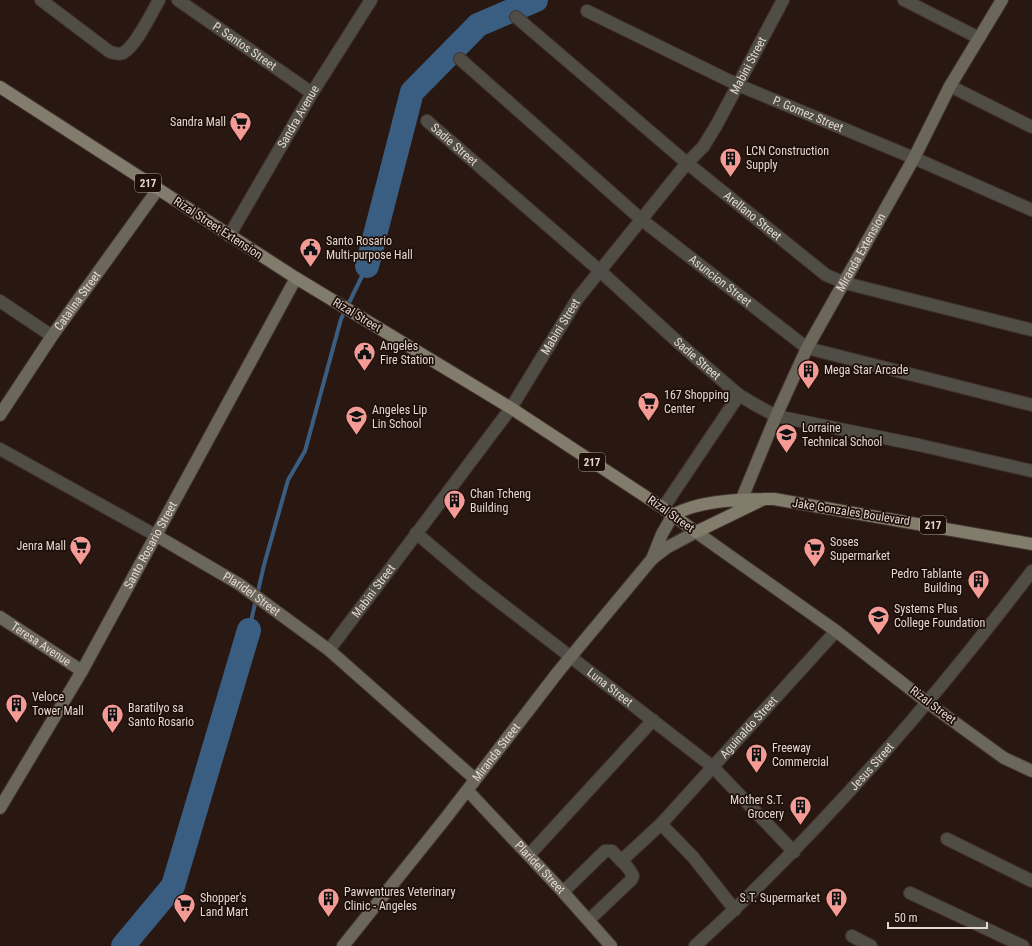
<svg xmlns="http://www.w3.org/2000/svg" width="1032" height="946" font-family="'Roboto Condensed',sans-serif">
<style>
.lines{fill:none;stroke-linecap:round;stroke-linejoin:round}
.stream{stroke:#3a5e82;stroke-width:4}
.river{stroke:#3a5e82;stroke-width:24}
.street-casing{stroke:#43332d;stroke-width:14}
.secondary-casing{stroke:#43332d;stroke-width:14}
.primary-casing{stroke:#43332d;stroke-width:14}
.street{stroke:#4f4d45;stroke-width:12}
.secondary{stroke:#6c675b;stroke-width:12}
.primary{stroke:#827c6c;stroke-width:12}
.labels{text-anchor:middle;stroke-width:3.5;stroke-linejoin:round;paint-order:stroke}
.shield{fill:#1f0f09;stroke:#a89b96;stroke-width:1}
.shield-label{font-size:11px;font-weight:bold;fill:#e3d7d3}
.street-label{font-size:12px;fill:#e3d7d3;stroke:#1f0f09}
.poi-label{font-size:12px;fill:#e3d7d3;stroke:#1f0f09;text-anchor:start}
</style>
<rect width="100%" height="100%" fill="#291812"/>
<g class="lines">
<!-- stream -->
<path class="stream" d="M249 630 264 565 288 480 305 451 341 319 367 266"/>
<!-- river -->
<path class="river" d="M367 266 412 92 478 25 536 0
M123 946 173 886 249 630"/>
<defs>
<g id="street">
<path d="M41 0 110 52C115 53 118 55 123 53 136 46 151 14 159 0"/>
<path id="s1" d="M178 0 312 93"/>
<path d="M904 0 979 38"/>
<path id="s2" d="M587 11 738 85 914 158 1032 210"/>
<path id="s3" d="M516 17 687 163 826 275 845 283 1032 330"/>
<path id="s4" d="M460 59 642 220 807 348 1032 405"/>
<path d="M950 86 1032 127"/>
<path id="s5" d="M427 121 599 270 680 344 739 395 754 404 776 416 919 445 1032 471"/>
<path id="s6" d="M229 236 312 93 371 0"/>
<path d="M0 301 52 336"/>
<path d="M0 449 157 536"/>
<path d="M663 508 739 395"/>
<path id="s7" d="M416 533 475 583 713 767 794 852"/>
<path id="s8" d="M329 650 511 408 578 298 687 163 703 147 716 126 783 0"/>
<path d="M661 824 693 857 735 910"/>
<path d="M947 839 1032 881"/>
<path d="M529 855 653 720"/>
<path id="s9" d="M621 861 661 824 836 631"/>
<path d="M563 892 605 851H612C619 859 629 866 633 876L631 880 589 920"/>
<path d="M910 893 1023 946"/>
<path d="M852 936 871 946"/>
<path id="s10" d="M695 946C820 833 930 705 1032 571"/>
</g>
<g id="secondary">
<path id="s11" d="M0 415 52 336 158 189"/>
<path id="s12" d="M738 508 776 416 807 348 914 158 950 86 1002 0"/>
<path id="s13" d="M157 536 239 584 329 650 475 779"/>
<path d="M652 559 662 534 673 515"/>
<path id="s14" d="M0 617 82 671"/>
<path id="s15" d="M468 791 563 892 611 946"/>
<path id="s16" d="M0 808 82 671 296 278"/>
<path id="s17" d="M343 946 445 819 558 672 652 559 666 548 696 532 836 631 928 703 1004 758 1032 771"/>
</g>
<path id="primary" d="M0 87 296 278 511 408 663 508 696 532 764 499
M673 515C699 500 744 499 774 499L1032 544"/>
</defs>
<!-- street casing -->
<use href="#street" class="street-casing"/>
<!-- secondary casing -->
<use href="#secondary" class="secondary-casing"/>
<!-- primary casing -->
<use href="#primary" class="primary-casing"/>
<!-- street -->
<use href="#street" class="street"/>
<!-- secondary -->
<use href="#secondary" class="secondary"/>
<!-- primary -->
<use href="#primary" class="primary"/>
</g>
<!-- icons -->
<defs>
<symbol id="supermarket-pin" viewBox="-11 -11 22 30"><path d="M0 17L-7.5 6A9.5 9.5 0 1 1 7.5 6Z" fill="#f59b96" stroke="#1f0f09"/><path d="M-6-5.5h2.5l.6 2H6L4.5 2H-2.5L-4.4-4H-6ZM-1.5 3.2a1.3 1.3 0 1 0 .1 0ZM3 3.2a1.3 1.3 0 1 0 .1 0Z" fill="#111"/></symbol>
<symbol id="building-pin" viewBox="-11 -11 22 30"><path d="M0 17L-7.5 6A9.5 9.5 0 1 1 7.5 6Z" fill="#f59b96" stroke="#1f0f09"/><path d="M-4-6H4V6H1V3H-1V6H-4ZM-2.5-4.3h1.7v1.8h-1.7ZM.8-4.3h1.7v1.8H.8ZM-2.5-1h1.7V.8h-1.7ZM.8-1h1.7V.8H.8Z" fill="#111"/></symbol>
<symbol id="civic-pin" viewBox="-11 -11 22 30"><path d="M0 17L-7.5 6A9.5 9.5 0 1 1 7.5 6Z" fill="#f59b96" stroke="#1f0f09"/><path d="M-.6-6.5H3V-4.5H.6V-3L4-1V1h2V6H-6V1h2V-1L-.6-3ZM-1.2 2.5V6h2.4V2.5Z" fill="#111"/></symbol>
<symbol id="school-pin" viewBox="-11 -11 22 30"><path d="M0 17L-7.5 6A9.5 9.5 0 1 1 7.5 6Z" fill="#f59b96" stroke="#1f0f09"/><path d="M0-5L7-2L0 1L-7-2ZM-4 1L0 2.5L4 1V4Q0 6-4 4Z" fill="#111"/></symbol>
<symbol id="university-pin" viewBox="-11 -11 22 30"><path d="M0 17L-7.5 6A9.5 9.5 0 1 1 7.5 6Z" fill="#f59b96" stroke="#1f0f09"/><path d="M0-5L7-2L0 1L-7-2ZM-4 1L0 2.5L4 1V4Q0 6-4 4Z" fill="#111"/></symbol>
</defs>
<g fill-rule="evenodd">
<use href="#supermarket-pin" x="228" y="110" width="25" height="34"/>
<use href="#building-pin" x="718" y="146" width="25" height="34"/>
<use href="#civic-pin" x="298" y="236" width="25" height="34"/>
<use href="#civic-pin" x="352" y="340" width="25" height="34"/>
<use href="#building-pin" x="796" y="358" width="25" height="34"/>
<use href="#supermarket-pin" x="636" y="390" width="25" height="34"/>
<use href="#school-pin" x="344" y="404" width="25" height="34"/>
<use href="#school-pin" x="774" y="422" width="25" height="34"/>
<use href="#building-pin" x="442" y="488" width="25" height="34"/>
<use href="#supermarket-pin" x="68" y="534" width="25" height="34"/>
<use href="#supermarket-pin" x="802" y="536" width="25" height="34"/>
<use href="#building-pin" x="966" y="568" width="25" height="34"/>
<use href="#university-pin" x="866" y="604" width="25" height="34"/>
<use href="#building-pin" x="4" y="692" width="25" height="34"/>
<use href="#building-pin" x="100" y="702" width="25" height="34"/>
<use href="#building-pin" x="744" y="742" width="25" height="34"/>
<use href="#building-pin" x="788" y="794" width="25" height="34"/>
<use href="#building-pin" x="824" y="886" width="25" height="34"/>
<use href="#building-pin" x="316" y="886" width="25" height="34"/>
<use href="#supermarket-pin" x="172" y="892" width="25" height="34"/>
</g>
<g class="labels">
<!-- shield labels -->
<g class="shield">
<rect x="135" y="174" width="26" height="18" rx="3"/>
<rect x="579" y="453" width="26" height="18" rx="3"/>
<rect x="920" y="516" width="26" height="18" rx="3"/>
</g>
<g class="shield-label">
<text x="148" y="187">217</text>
<text x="592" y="466">217</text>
<text x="933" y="529">217</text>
</g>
<!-- street labels -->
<g class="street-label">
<text dy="4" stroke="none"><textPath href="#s1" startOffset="81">P. Santos Street</textPath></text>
<text dy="4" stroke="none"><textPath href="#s8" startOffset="721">Mabini Street</textPath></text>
<text dy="4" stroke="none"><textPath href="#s2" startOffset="244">P. Gomez Street</textPath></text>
<text dy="4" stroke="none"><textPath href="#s6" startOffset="138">Sandra Avenue</textPath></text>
<text dy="4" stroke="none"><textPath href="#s5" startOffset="36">Sadie Street</textPath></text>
<text dy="4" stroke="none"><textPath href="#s3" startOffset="309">Arellano Street</textPath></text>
<text transform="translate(218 228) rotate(33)" y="4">Rizal Street Extension</text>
<text dy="4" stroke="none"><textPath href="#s12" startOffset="284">Miranda Extension</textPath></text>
<text dy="4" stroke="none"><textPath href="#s4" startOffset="342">Asuncion Street</textPath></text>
<text dy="4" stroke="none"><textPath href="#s11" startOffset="138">Catalina Street</textPath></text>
<text transform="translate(357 315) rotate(31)" y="4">Rizal Street</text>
<text dy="4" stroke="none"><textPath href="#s8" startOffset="398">Mabini Street</textPath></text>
<text dy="4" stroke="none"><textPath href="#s5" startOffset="360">Sadie Street</textPath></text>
<text transform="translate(851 512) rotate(9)" y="4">Jake Gonzales Boulevard</text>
<text transform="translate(671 514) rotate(35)" y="4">Rizal Street</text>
<text dy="4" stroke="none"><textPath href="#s16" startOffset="303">Santo Rosario Street</textPath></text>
<text dy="4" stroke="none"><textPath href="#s8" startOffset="74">Mabini Street</textPath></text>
<text dy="4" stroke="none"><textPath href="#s13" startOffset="111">Plaridel Street</textPath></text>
<text dy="4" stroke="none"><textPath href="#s14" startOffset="49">Teresa Avenue</textPath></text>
<text dy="4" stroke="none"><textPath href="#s7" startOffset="248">Luna Street</textPath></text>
<text transform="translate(933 705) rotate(37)" y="4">Rizal Street</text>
<text dy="4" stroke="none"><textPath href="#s9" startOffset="185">Aguinaldo Street</textPath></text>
<text dy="4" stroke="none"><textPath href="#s17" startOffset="247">Miranda Street</textPath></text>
<text dy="4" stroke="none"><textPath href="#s10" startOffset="252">Jesus Street</textPath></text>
<text dy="4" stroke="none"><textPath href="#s15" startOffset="105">Plaridel Street</textPath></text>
</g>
<!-- poi labels -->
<g class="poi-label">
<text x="226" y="126" text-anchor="end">Sandra Mall</text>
<text x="746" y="155">LCN Construction<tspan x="746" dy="14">Supply</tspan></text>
<text x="326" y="245">Santo Rosario<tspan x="326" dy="14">Multi-purpose Hall</tspan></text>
<text x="380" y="350">Angeles<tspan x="380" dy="14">Fire Station</tspan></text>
<text x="824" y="374">Mega Star Arcade</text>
<text x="664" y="399">167 Shopping<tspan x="664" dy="14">Center</tspan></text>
<text x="372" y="414">Angeles Lip<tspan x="372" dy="14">Lin School</tspan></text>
<text x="802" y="432">Lorraine<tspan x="802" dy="14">Technical School</tspan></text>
<text x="470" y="498">Chan Tcheng<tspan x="470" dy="14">Building</tspan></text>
<text x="830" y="546">Soses<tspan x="830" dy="14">Supermarket</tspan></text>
<text x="66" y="550" text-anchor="end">Jenra Mall</text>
<text x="962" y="578" text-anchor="end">Pedro Tablante<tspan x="962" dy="14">Building</tspan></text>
<text x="894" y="613">Systems Plus<tspan x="894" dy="14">College Foundation</tspan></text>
<text x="32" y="701">Veloce<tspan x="32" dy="14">Tower Mall</tspan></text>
<text x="128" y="712">Baratilyo sa<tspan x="128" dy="14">Santo Rosario</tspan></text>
<text x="772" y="752">Freeway<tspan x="772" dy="14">Commercial</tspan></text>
<text x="784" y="804" text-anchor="end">Mother S.T.<tspan x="784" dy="14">Grocery</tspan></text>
<text x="344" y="896">Pawventures Veterinary<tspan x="344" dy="14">Clinic - Angeles</tspan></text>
<text x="200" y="902">Shopper's<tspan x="200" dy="14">Land Mart</tspan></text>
<text x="820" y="902" text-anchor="end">S.T. Supermarket</text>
</g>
</g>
<!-- scale -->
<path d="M888 922v6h99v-6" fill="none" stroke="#e3d7d3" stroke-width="2"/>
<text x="894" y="922" font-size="12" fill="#e3d7d3" stroke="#1f0f09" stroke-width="3" paint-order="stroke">50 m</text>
</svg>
